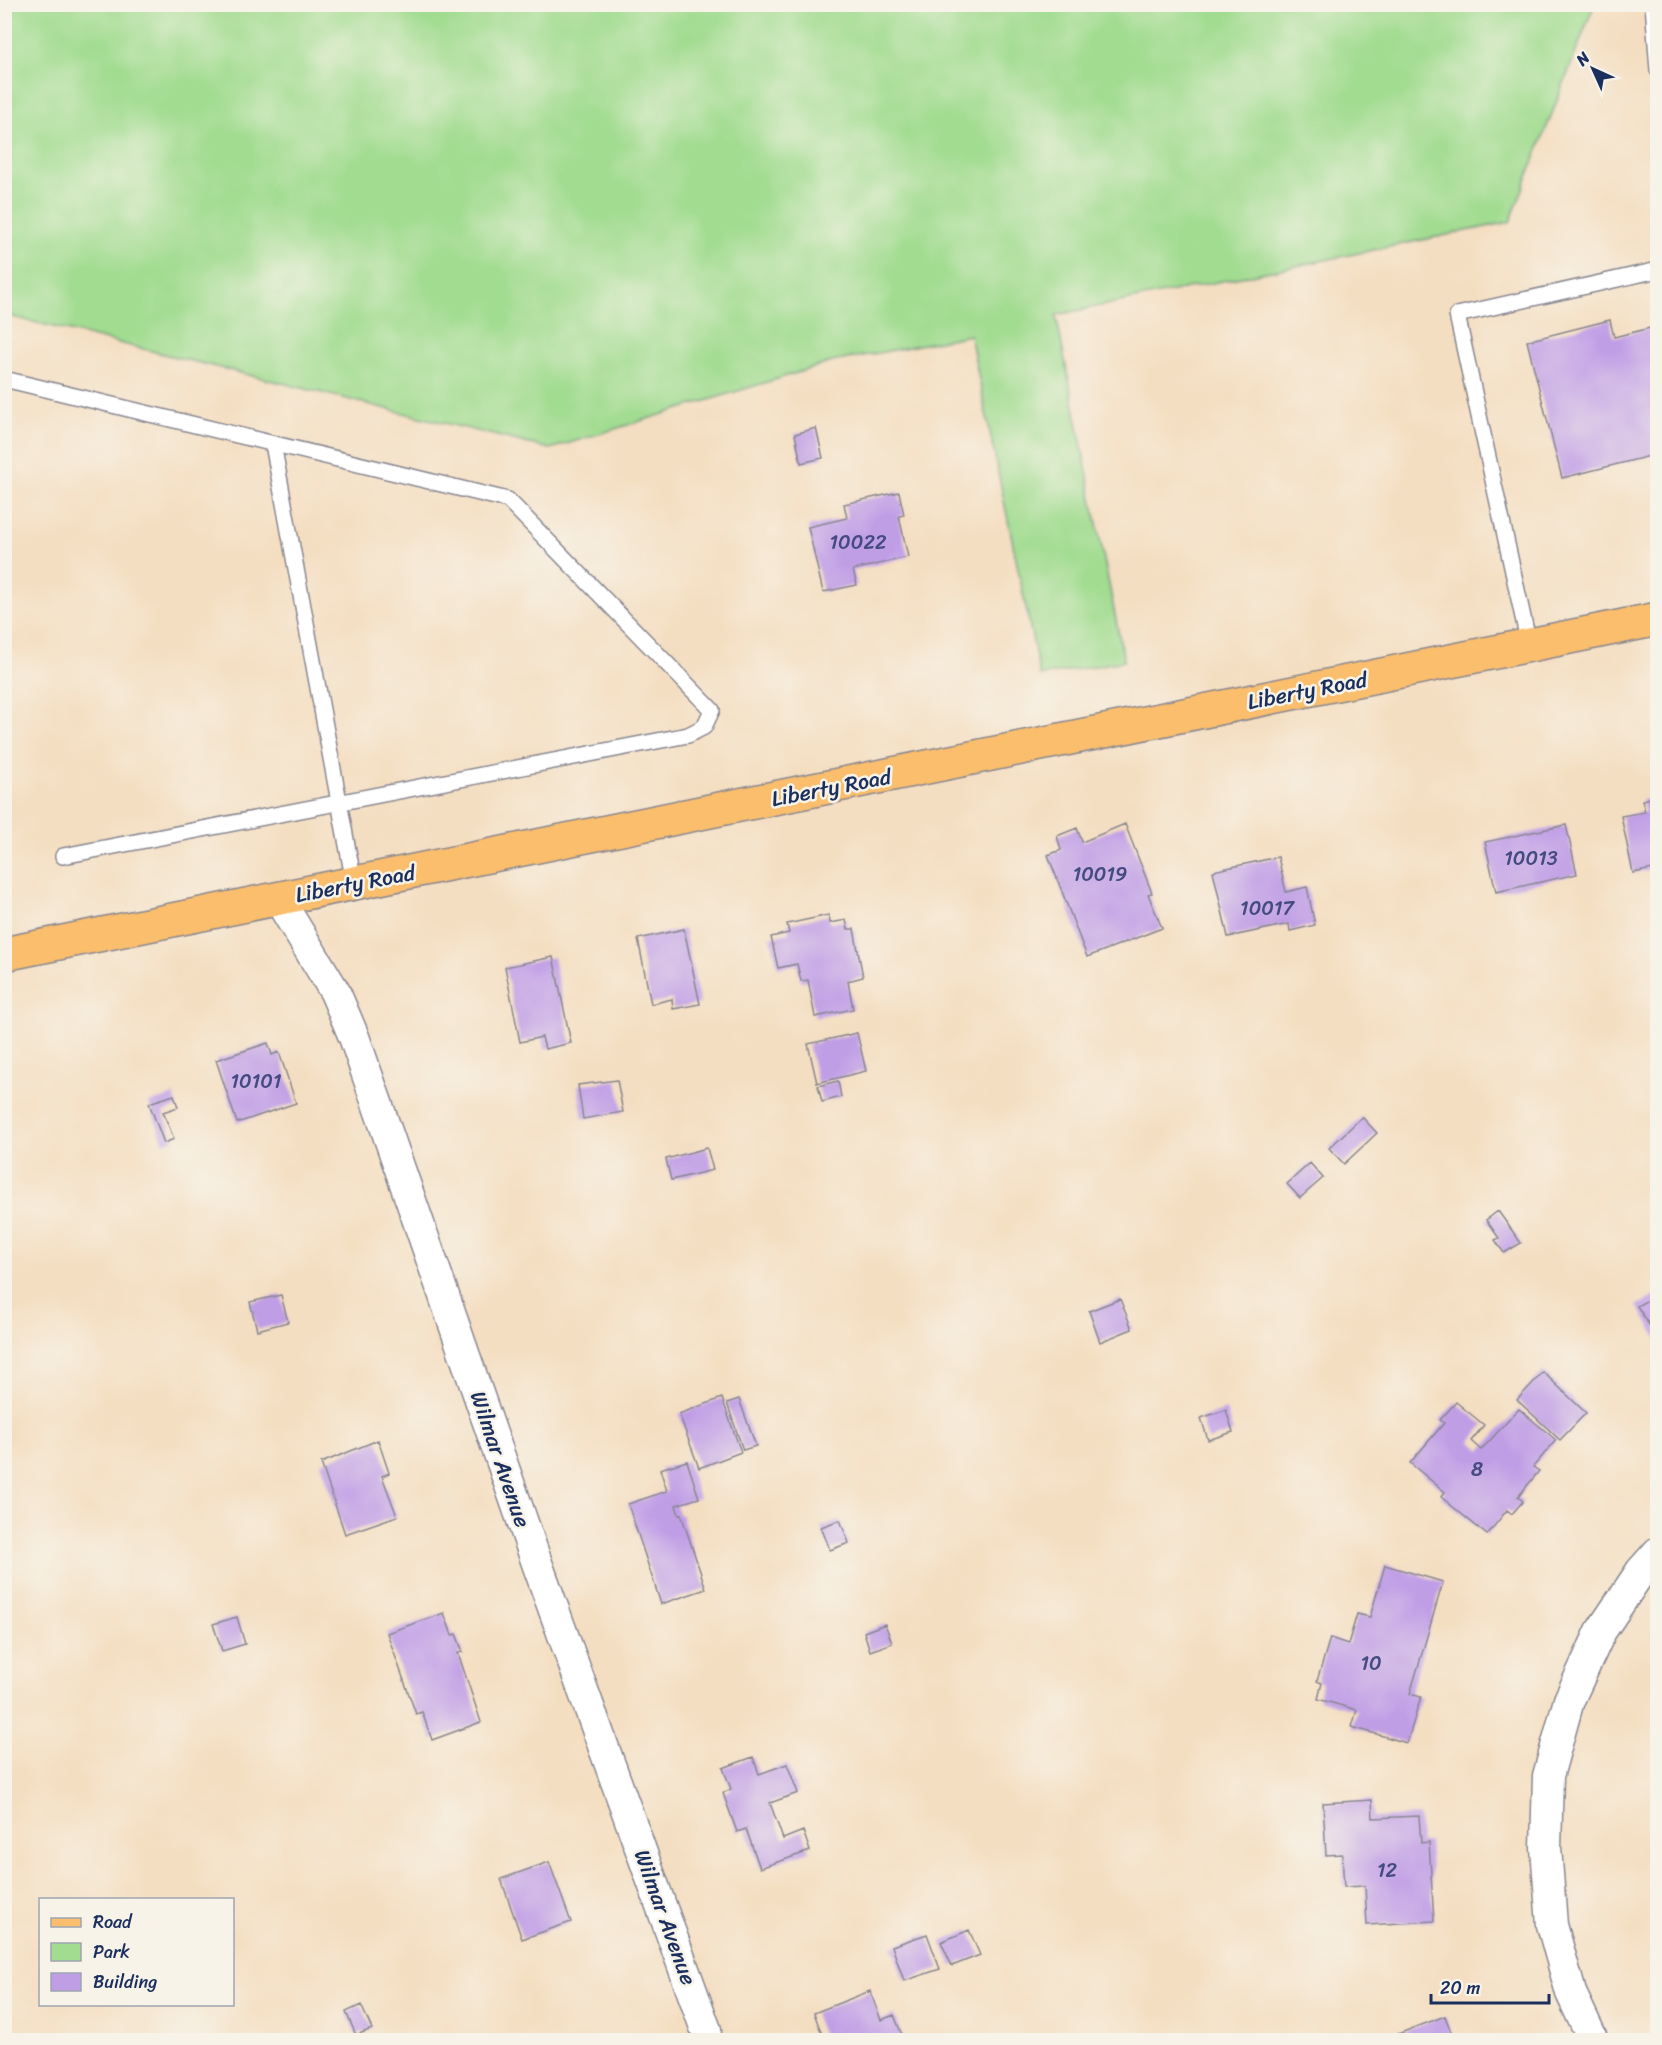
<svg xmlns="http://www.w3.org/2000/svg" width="1662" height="2045" font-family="Sriracha,sans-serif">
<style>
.green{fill:#a1dc90;stroke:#5e8677;stroke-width:1.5}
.building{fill:#c09ee6}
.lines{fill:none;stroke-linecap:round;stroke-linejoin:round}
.service-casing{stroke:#888690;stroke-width:18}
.minor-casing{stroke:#888690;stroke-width:33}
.primary-casing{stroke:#888690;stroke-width:36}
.service{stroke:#fff;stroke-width:15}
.minor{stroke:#fff;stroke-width:30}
.primary{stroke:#fabe6d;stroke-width:33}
.labels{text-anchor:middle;stroke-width:5;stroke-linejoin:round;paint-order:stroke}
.number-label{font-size:20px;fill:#444b80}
.street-label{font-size:22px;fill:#1b2f5e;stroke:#f7f3e8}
</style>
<rect width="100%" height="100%" fill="#f7f3e8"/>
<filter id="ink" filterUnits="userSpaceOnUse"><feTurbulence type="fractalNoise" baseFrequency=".0167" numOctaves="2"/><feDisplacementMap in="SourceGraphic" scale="12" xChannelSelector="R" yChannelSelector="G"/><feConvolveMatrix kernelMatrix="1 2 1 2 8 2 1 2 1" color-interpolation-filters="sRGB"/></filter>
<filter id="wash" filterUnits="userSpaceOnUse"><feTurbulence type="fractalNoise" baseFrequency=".008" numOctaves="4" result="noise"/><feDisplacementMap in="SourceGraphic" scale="24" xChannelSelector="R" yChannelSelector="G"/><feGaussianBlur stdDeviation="1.35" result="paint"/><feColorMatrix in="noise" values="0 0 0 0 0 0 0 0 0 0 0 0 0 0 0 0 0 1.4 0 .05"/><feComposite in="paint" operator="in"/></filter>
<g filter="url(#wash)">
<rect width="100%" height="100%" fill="#f4dec1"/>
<!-- green -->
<path class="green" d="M5 4H1594V5L1510 222 1056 315 1124 661 1040 676 970 335 832 362 550 449 5 315Z"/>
<g id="blocks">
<!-- building -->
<path class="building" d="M1610 320 1614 337 1658 326V454L1562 478 1527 341Z
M816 428 823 458 801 463 795 434Z
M899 492 904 515 899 516 908 557 853 570 857 585 823 592 808 527 847 518 844 504Z
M1658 796V868L1633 873 1621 816 1645 812 1642 800Z
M1125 824 1152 893 1148 894 1162 928 1087 957 1048 855 1061 850 1057 836 1077 828 1082 842Z
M1566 825 1577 874 1496 892 1485 842Z
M1278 857 1286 892 1307 887 1315 925 1290 931 1289 924 1228 937 1213 871Z
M829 915 830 923 846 920 848 929H854L863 977 848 981 853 1009 815 1017 808 980 801 981 797 964 778 968 771 937 789 933 787 924Z
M684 929 700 1004 673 1009 672 999 651 1004 638 939Z
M553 957 571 1043 545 1049 542 1037 520 1042 505 967Z
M857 1033 866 1071 817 1083 808 1044Z
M268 1043 272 1055 279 1052 296 1103 237 1123 216 1060Z
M617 1080 623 1112 583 1119 578 1085Z
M838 1081 841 1097 822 1102 818 1086Z
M174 1095 178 1107 163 1112 174 1139 164 1143 149 1103Z
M1362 1117 1377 1133 1344 1164 1329 1148Z
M707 1148 713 1170 671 1180 666 1159Z
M1310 1163 1323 1178 1300 1198 1287 1184Z
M1498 1211 1521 1243 1504 1253 1495 1240 1499 1238 1486 1220Z
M1658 1294V1339L1637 1306Z
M281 1295 288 1322 257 1330 250 1302Z
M1120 1299 1132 1329 1100 1342 1089 1311Z
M1543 1372 1586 1413 1560 1440 1517 1400Z
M722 1398 741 1452 699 1468 679 1414Z
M739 1399 756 1446 743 1450 727 1403Z
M1456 1402 1484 1425 1471 1441 1481 1450 1519 1409 1556 1440 1533 1467 1539 1471 1518 1497 1523 1501 1512 1514 1507 1510 1487 1535 1441 1497 1445 1492 1410 1463 1444 1423 1440 1420Z
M1226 1410 1233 1432 1208 1440 1201 1418Z
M378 1440 389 1473 382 1476 397 1516 345 1534 321 1463Z
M687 1461 699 1498 676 1505 679 1515 681 1514 706 1589 661 1604 628 1504 667 1491 660 1469Z
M840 1520 849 1543 830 1550 821 1527Z
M1385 1565 1443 1582 1410 1694 1421 1697 1407 1743 1352 1727 1357 1710 1318 1699 1322 1683 1317 1681 1330 1638 1348 1644 1357 1614 1370 1617Z
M444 1613 452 1635 456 1634 463 1652 458 1653 481 1722 432 1740 422 1712 416 1714 387 1633Z
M237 1617 245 1644 222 1651 213 1624Z
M885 1624 892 1643 870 1651 864 1632Z
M753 1757 759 1774 787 1764 798 1793 770 1803 783 1839 803 1831 810 1851 760 1868 746 1829 737 1832 723 1793 731 1789 723 1768Z
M1372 1800 1373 1818 1419 1816 1421 1843 1429 1842 1434 1921 1367 1925 1365 1886 1344 1887 1342 1854 1326 1855 1323 1803Z
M549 1862 571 1922 522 1939 501 1879Z
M969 1930 980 1955 952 1966 941 1942Z
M927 1934 940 1969 904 1981 892 1946Z
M870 1991 881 2020 894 2015 904 2040H824L814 2013Z
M361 2005 372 2029 356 2035 346 2012Z
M1445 2016 1454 2040H1391L1390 2037Z"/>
</g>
</g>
<g filter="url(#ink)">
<use href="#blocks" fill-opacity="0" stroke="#888690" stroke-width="1.5"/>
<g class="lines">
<defs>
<path id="service" d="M1653 4 1658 70
M4 379 508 500 712 710 704 727 688 735 63 856
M273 444 354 883
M1529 645 1457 315 1658 270"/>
<path id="minor" d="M278 898 335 992 354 1037 538 1566 706 2030
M1593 2040 1571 1993 1552 1925 1546 1848 1548 1776 1569 1700 1601 1631 1641 1571 1658 1552"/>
<path id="primary" d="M4 954 1658 619"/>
</defs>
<!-- service casing -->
<use href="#service" class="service-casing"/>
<!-- minor casing -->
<use href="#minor" class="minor-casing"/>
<!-- primary casing -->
<use href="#primary" class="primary-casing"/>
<!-- service -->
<use href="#service" class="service"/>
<!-- minor -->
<use href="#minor" class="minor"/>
<!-- primary -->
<use href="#primary" class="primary"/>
</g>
</g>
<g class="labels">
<!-- number labels -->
<g class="number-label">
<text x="858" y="549">10022</text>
<text x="1531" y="865">10013</text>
<text x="1100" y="881">10019</text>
<text x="1267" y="915">10017</text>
<text x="256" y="1088">10101</text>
<text x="1477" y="1476">8</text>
<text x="1371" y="1670">10</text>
<text x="1387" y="1877">12</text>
</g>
<!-- street labels -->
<g class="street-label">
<text transform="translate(1307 690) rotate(-11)" y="8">Liberty Road</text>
<text transform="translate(831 787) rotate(-11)" y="8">Liberty Road</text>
<text transform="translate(355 883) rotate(-11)" y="8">Liberty Road</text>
<text transform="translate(501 1459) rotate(71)" y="8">Wilmar Avenue</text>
<text transform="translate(666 1917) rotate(70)" y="8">Wilmar Avenue</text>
</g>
</g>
<!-- margin -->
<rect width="1662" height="2045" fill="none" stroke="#f7f3e8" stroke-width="24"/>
<!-- legend -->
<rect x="39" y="1898" width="195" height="108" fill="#f7f3e8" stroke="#9fa5b1" stroke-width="1.5"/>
<rect x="51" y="1918" width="30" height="9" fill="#fabe6d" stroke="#9fa5b1" stroke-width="1.5"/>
<text x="93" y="1928" font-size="18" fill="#1b2f5e">Road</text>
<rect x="51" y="1943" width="30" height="18" fill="#a1dc90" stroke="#9fa5b1" stroke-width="1.5"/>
<text x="93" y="1958" font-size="18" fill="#1b2f5e">Park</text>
<rect x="51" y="1973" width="30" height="18" fill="#c09ee6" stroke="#9fa5b1" stroke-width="1.5"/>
<text x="93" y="1988" font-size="18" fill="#1b2f5e">Building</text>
<!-- north arrow -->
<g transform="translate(1593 69) rotate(315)" stroke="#f7f3e8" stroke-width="4.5" paint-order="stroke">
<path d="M0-4.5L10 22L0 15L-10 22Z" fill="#1b2f5e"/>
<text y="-9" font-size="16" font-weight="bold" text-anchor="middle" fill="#1b2f5e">N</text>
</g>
<!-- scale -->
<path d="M1431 1994v9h118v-9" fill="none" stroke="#1b2f5e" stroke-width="3"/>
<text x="1440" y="1994" font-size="18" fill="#1b2f5e" stroke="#f7f3e8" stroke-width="4.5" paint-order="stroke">20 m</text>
</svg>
